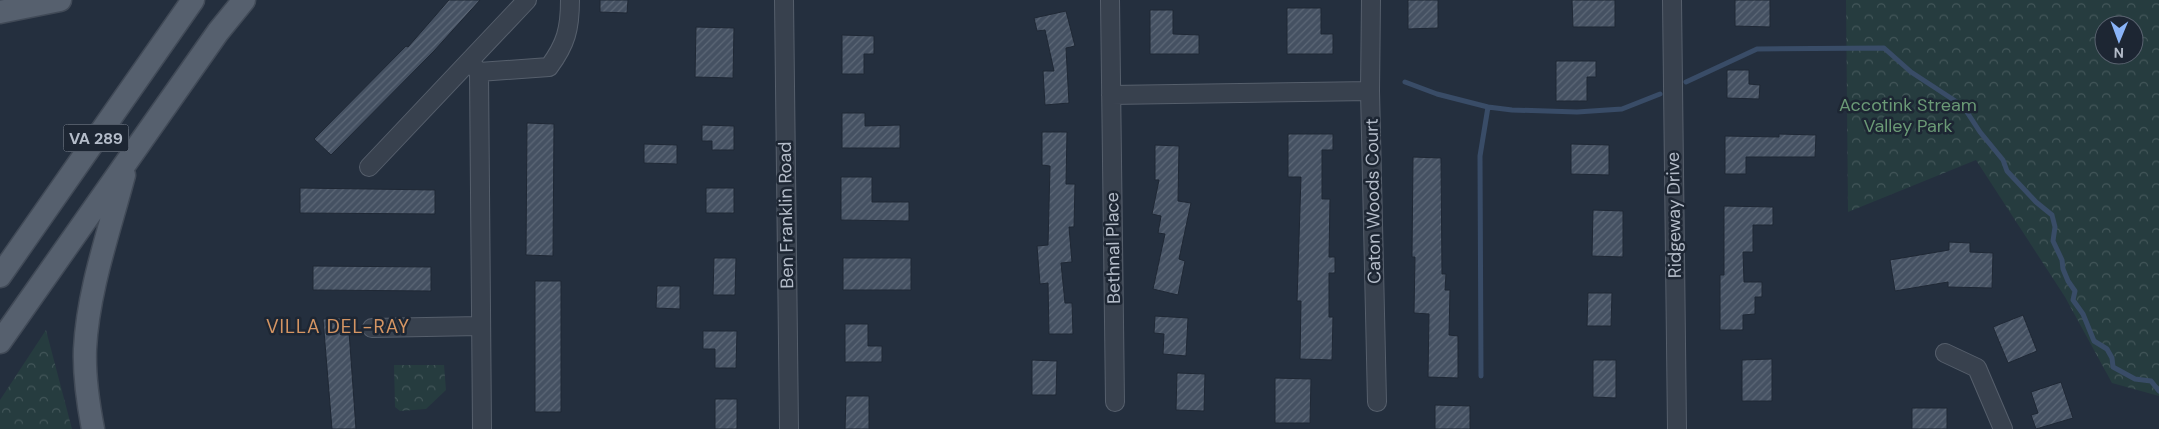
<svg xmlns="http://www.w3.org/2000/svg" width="2159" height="429" font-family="'DM Sans',sans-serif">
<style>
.forest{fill:url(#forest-crowns);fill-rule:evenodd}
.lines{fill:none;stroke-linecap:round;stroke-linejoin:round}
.stream{stroke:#394c67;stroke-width:5}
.building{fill:url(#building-hatch);stroke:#1f2835}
.minor-casing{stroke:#565f6c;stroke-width:20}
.major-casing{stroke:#414a57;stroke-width:25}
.minor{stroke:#38414e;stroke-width:18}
.major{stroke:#56606e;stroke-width:22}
.labels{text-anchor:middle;stroke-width:5;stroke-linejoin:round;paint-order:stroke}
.shield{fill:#1d2633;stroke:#878f9c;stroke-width:1}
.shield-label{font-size:16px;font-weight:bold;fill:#b4bcc9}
.park-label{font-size:18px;fill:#6b9a76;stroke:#1d2633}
.street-label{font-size:18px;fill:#b4bcc9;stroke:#1d2633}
.neighbourhood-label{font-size:19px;letter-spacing:1px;fill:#d59563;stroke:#1d2633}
</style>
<defs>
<pattern id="forest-crowns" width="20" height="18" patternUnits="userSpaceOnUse" patternTransform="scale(1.25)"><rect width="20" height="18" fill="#263c3f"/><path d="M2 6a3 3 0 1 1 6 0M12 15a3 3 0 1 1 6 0" fill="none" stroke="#435659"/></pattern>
<pattern id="building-hatch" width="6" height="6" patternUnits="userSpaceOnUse" patternTransform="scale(1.25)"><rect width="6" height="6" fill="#455162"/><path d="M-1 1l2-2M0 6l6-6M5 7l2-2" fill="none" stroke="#5d6877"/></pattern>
</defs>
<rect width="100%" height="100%" fill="#242f3e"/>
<!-- forest -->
<path class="forest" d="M1846 0H2159V396L2112 383 2065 297 1976 160 1848 212ZM2104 25H2134V55H2104Z
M46 330 72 429H0V400Z
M394 365H444L446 390 426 409 400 411 395 407Z"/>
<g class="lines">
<!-- stream -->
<path class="stream" d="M1405 82 1437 94 1488 107 1512 110 1577 112 1622 109 1660 94
M1686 82 1757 49 1884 48 1911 72 1963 106 1980 132 2003 160 2007 171 2036 202 2052 215 2055 227 2053 241 2062 260 2063 269 2068 281 2075 291 2073 300 2083 314 2094 341 2107 349 2112 358 2113 367 2135 379 2151 381 2159 391
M1481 376 1480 156 1488 107"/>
</g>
<!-- building -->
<path class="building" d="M449 0H480L434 51 331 155 314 139 406 46 408 47Z
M600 0H628L627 13 600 12Z
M1408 0H1438V28L1408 29Z
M1572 0H1615V27H1573Z
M1735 0H1770V27L1735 26Z
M1287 8H1321V34H1333V54H1287Z
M1150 10H1173V34L1199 35V54H1150Z
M1066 11 1075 46 1066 48 1069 103 1045 105 1043 71H1054L1045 30 1037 31 1034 18Z
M696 27 734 28 733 78 695 77Z
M842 35 874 36V54H864V74H842Z
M1556 61H1596V77H1587V101H1556Z
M1727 70H1749V84L1760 85 1759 99 1727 98Z
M842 113H865V126L900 125V148H842Z
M527 123 554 124 553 256 526 255Z
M702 125 734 126V150H712V141H702Z
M1042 132H1067L1066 184H1075L1074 227H1069L1072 262 1061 263 1065 303H1072L1073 334H1049L1048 283 1040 284 1037 246 1048 245 1050 166 1042 165Z
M1288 134H1333V150H1322V199H1330L1329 257H1335V273H1329V317H1333L1332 360 1300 359 1301 301H1297L1301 177H1288Z
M1779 134 1816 135 1815 157H1746V174H1725V136L1779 137Z
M644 144 677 145V164L644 163Z
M1571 144 1609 145V175L1571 174Z
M1155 145 1179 146 1178 201 1191 203 1179 259 1185 261 1178 295 1153 289 1165 234 1158 233 1161 216 1152 214 1159 180H1155Z
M1413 157 1441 158 1442 274H1446L1445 290H1450L1449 335 1458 336V378L1428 377 1429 314 1414 313 1415 257H1412Z
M841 177H872V202H909V221L841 220Z
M300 188 435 190V214L300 213Z
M706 188H734V213H706Z
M1724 206 1773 207V225H1753V252H1743L1744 282H1762V297H1755V314L1743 315V330H1720V275H1724Z
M1593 210 1623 211V257L1592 256Z
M1949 242 1970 243V252L1993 253 1992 288 1948 287V282L1895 291 1890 260 1949 250Z
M714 258H736L735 295H713Z
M843 258H911V290H843Z
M313 266 431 267V291L313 290Z
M535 281H561V412H535Z
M657 286H680V309L656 308Z
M1588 293H1612L1611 326H1587Z
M2023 315 2037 351 2008 363 1993 327Z
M1155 316 1188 318 1186 356 1163 354 1164 334 1154 333Z
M348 317 356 429H332L323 319Z
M845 324H868V346H882V362H845Z
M703 331H737L736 368H715V349H703Z
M1772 359V401H1742V360Z
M1032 360 1057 361 1056 395H1032Z
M1593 360H1616V398L1593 397Z
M1177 373 1205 374 1204 411 1176 410Z
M1275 378 1311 379 1310 423H1275Z
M2061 382 2073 418 2036 429 2031 415 2038 413 2031 392Z
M846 396H869V429H845Z
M715 399H737V429H715Z
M1435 405 1470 406V429H1435Z
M1912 408H1947V429H1912Z"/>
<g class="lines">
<defs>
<path id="minor" d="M784 0 789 429
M1110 0 1115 402
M1371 0 1370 91 1377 402
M1672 0 1677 429
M470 62 479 72 482 429
M479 72 549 67C566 44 570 29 570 0
M1111 95 1370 91
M369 167 527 0
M372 328 480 326
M1945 353 1977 368 2003 429"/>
<path id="major" d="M0 12 60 0
M0 276 193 0
M0 342 218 32 244 0
M93 429C88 403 84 376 85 349 88 290 109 232 124 175"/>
</defs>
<!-- minor casing -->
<use href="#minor" class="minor-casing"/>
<!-- major casing -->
<use href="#major" class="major-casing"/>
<!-- minor -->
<use href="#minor" class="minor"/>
<!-- major -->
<use href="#major" class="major"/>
</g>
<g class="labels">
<!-- shield labels -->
<rect class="shield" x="63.5" y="124.5" width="65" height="27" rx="4"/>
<g class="shield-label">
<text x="96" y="144">VA 289</text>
</g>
<!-- park labels -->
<g class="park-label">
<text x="1908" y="111">Accotink Stream<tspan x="1908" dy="21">Valley Park</tspan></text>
</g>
<!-- street labels -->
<g class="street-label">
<text transform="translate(1373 201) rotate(-91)" y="6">Caton Woods Court</text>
<text transform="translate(786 215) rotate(-91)" y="6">Ben Franklin Road</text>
<text transform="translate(1674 215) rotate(-91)" y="6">Ridgeway Drive</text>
<text transform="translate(1113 248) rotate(-91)" y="6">Bethnal Place</text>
</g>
<!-- neighbourhood labels -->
<g class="neighbourhood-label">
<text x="338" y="333">VILLA DEL-RAY</text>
</g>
</g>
<!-- north arrow -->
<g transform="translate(2119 40) rotate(181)"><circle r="24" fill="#1d2633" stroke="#59626f"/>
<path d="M0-4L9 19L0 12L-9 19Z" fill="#8ab4f8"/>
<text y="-8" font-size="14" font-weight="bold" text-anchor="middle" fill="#b4bcc9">N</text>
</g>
</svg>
